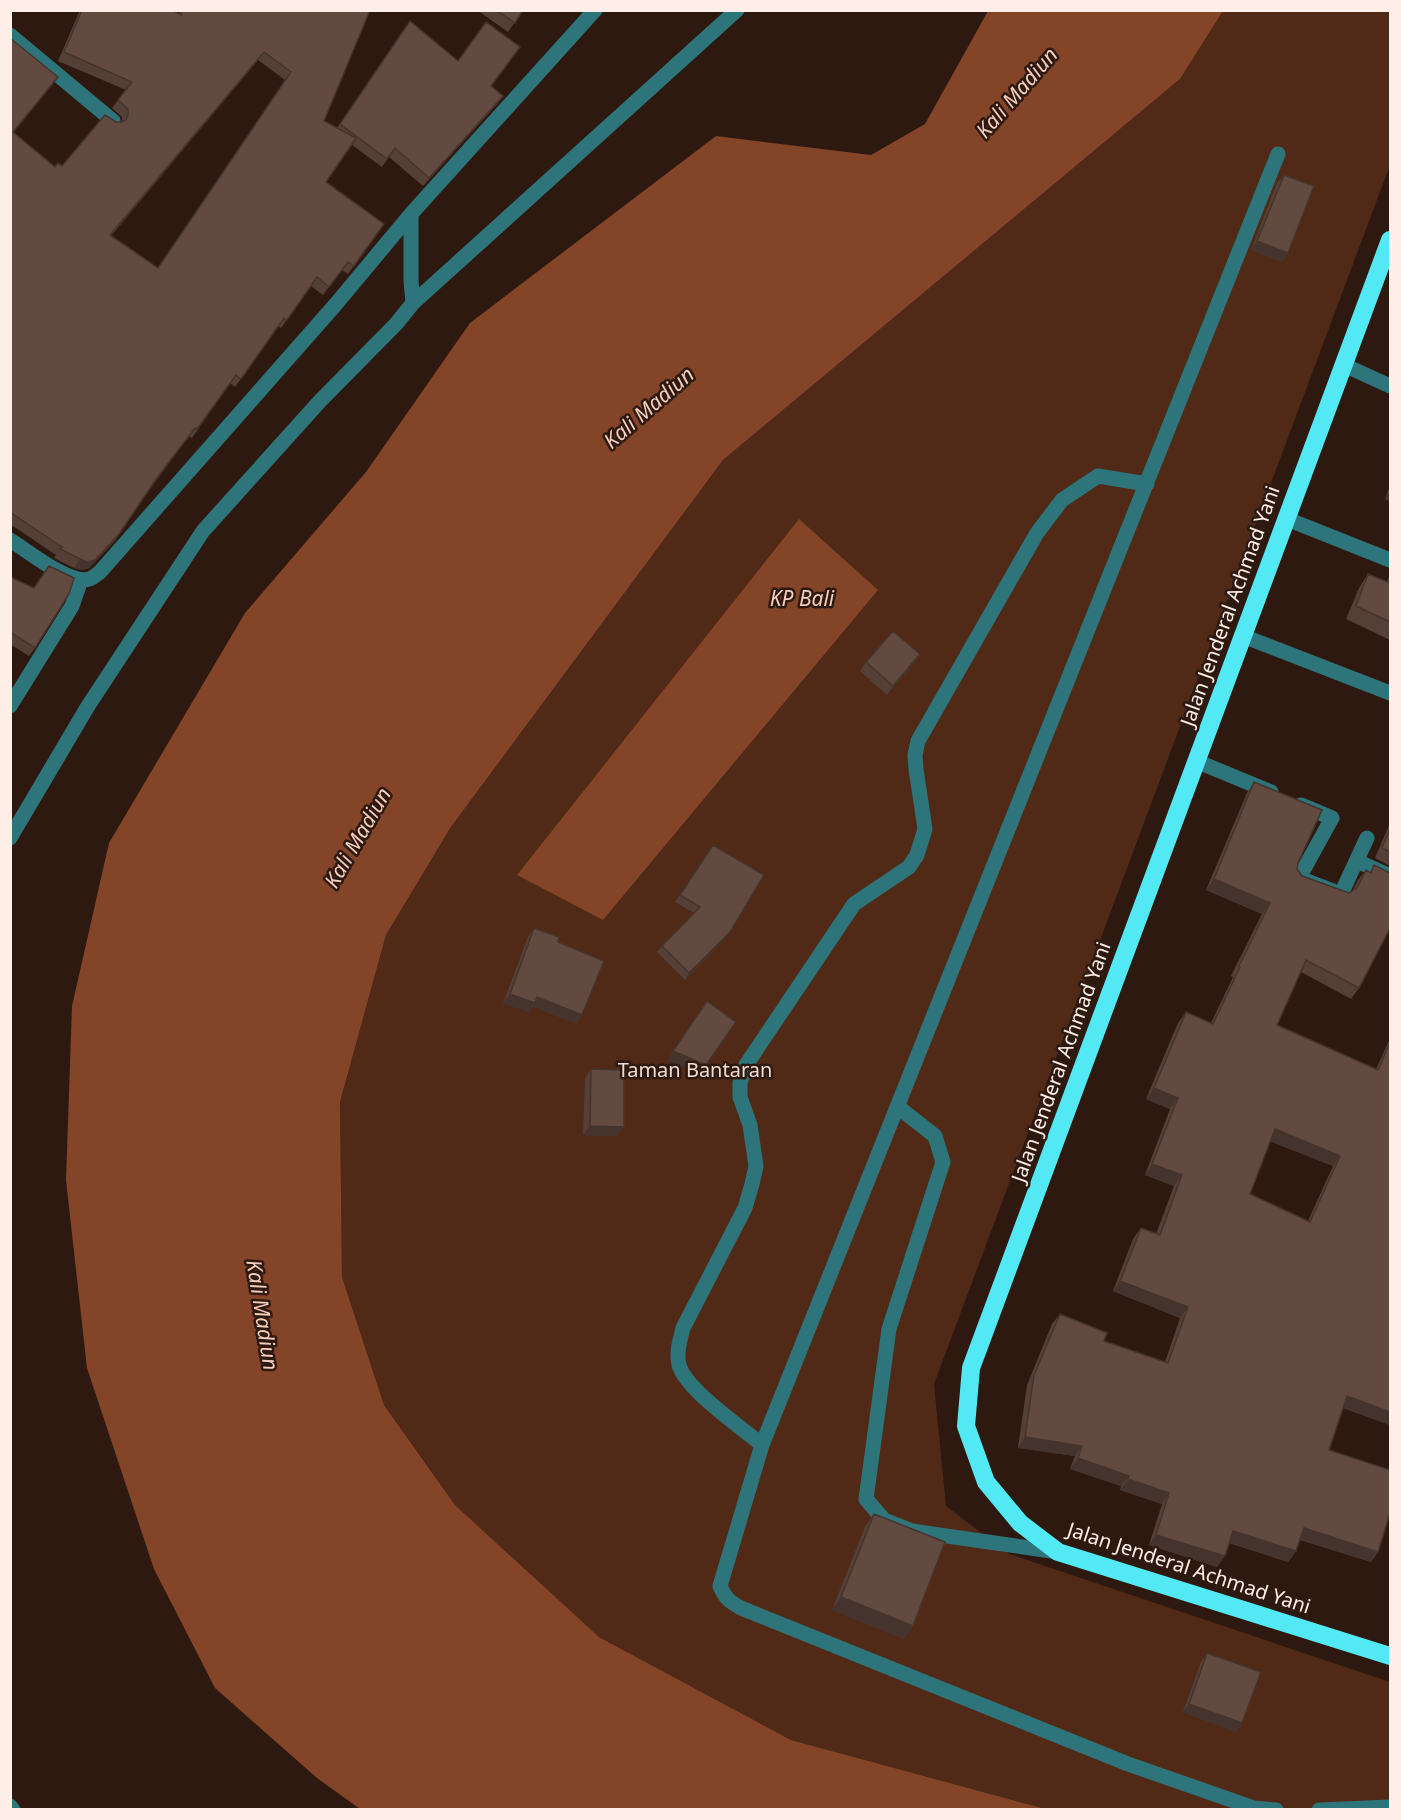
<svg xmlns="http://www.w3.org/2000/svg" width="1401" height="1820" font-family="'Noto Sans',sans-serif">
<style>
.green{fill:#512917}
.water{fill:#834427}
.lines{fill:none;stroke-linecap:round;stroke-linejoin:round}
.minor{stroke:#2d757a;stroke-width:15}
.highway{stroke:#52e9f4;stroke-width:18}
.wall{fill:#544037;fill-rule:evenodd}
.shaded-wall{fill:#45342d}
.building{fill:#624a40;stroke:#45342d;stroke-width:1.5;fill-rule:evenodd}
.labels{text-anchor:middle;stroke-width:5;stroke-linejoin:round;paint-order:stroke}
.street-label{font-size:20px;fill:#fdeee7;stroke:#2e1910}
.park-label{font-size:20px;fill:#f0dcd4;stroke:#2e1910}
.water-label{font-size:21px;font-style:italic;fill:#f5cdbc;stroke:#2e1910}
</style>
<rect width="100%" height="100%" fill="#2e1910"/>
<!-- green -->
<path class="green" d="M1223 11H1390V165L934 1384 946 1506 1009 1554 1390 1682V1809H1046L791 1740 599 1637 455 1505 384 1405 342 1277 340 1102 386 935 451 827 723 460 1180 79Z"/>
<!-- water -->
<path class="water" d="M988 11H1223L1180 79 723 460 451 827 386 935 340 1102 342 1277 384 1405 455 1505 599 1637 791 1740 1046 1809H360L317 1778 215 1688 154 1569 87 1368 66 1180 72 1006 109 843 245 613 366 472 470 323 716 136 871 155 925 124Z
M799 519 878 590 603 920 517 875Z"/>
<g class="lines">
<!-- minor -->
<path class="minor" d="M10 35 113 121
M413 303 737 10
M1344 365 1390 386
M1287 519 1390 560
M10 540C27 550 69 585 89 579 93 578 97 574 100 572L336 304 411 214 595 10
M1243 636 1390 693
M10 706 72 606 81 580
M1196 761 1271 792
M1301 805 1332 818 1299 878 1341 894 1367 838
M10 838 88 706 203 531 320 401 396 324 413 303 411 281V214
M1357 861 1390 876
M898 1107 935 1136 943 1162 889 1329 866 1499 884 1520 912 1531 1058 1552
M762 1445C741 1427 686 1390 679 1365 676 1353 680 1340 683 1328L745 1208 752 1184 756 1166 750 1125 740 1097V1083L746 1065 854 904 909 867 917 855 925 829 916 769 915 755 918 741 1037 533 1062 500 1098 476 1147 484
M10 1806 13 1810
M1276 1810 1254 1808 1128 1764 741 1608C730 1602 725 1598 720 1586L762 1445 1278 154
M1319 1810 1390 1807"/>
<!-- highway -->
<path class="highway" d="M1390 240 971 1368 966 1426 986 1482 1020 1523 1058 1552 1390 1656"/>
</g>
<!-- wall -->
<path class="wall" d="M80 10H172L179 14 181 10H370L324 121 337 128 410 21 458 61 491 86 497 104 423 186 389 157 382 167 352 145 326 182 384 224 348 274 342 270 323 295 311 286 281 328 278 326 235 387 230 383 192 438 189 436 153 485 114 542 89 568 82 570 74 568 54 558 56 555 10 524V38L58 77 13 133 55 167 62 166 116 122H122V117L112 108 126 90 58 61ZM258 60 285 80 158 268 111 236Z
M477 10H523L508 32Z
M1284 175 1288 253 1282 262 1251 250 1277 183Z
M1390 486V501L1385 499Z
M1368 574 1387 582 1390 574V640L1346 619 1359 588Z
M10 577 35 648 29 656 10 644Z
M920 654 914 663 887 695 860 671 866 662Z
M1254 782 1298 863 1297 869 1302 876 1349 893 1353 890 1358 880 1366 870 1370 872 1374 865 1359 988 1351 999 1301 972 1277 1025 1376 1069 1387 1045 1390 1039V1425L1343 1408 1329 1450 1378 1552 1371 1562 1300 1540 1296 1551 1288 1562 1229 1543 1217 1567 1149 1545 1162 1504 1120 1490 1121 1486 1070 1469 1075 1456 1018 1448 1027 1385 1052 1324 1060 1314 1104 1341 1165 1362 1180 1318 1113 1291 1133 1239 1141 1228 1156 1234 1174 1186 1145 1175 1170 1109 1146 1099 1178 1023 1186 1012 1211 1023 1233 977 1231 976 1262 914 1206 890 1247 793ZM1270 1141 1333 1166 1308 1221 1250 1194Z
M1390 823V866L1375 858Z
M713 845 725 939 685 980 657 952 662 946 694 913 675 902Z
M534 928 558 942 582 1015 576 1024 533 1006 529 1012 503 1003 528 937Z
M591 1069 617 1136 583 1135 585 1078Z
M874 1514 913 1626 904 1639 832 1610 865 1527Z
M1207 1653 1242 1723 1236 1732 1183 1712 1201 1662Z"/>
<!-- shaded-wall -->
<path class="shaded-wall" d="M264 52 258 60 104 244 110 235Z
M58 77 52 85 10 136V135Z
M503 96 497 104 423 186 429 178Z
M1257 241 1288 253 1282 262 1251 250Z
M1390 491V501L1385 499Z
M119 534 114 542 89 568 82 570 74 568 80 559Z
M920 654 914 663 887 695 893 686Z
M1214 879 1270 903 1262 914 1206 890Z
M730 932 725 939 685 980 689 973Z
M510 994 537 997 582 1015 576 1024 533 1006 529 1012 503 1003Z
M673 1051 706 1065 700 1074 667 1060Z
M1154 1088 1178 1098 1170 1109 1146 1099Z
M590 1126 624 1127 617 1136 583 1135Z
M1275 1129 1340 1156 1333 1166 1267 1140Z
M1152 1164 1182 1175 1174 1186 1145 1175Z
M1120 1281 1188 1307 1180 1318 1113 1291Z
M1347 1396 1390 1412V1425L1340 1407Z
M1025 1437 1082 1446 1075 1456 1018 1448Z
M1078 1458 1129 1476 1121 1486 1070 1469Z
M1128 1479 1169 1493 1162 1504 1120 1490Z
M1304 1528 1378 1552 1371 1562 1296 1538Z
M1233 1531 1296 1551 1288 1562 1225 1541Z
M1156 1535 1225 1556 1217 1567 1149 1545Z
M841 1597 913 1626 904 1639 832 1610Z
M1189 1704 1242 1723 1236 1732 1183 1712Z"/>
<!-- building -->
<path class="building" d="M82 10H172L181 15 183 10H370L324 121 356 138 326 182 384 224 354 266 348 262 329 287 317 277 287 320 284 318 241 379 236 375 197 429 195 428 156 479 119 534 95 560 87 562 80 559 60 549 62 547 10 512V38L58 77 13 132 55 167 58 163 62 166 105 115 116 122H121L126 120 128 115V109L118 100 132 82 64 52ZM264 52 291 72 158 268 110 235Z
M496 10H523L515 23Z
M410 21 458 61 486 22 520 47 491 86 503 96 429 178 395 148 387 159 340 124Z
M1284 175 1314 186 1288 253 1257 241Z
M49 566 74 578 69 594 35 648 10 632V577L34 588Z
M1368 574 1390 583V622L1356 606Z
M893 631 920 654 893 686 866 662Z
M1254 782 1322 810 1298 863 1297 869 1302 876 1349 893 1357 888 1366 870 1371 873 1374 865 1390 873V928L1359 988 1306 960 1277 1025 1378 1070 1390 1042V1412L1347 1396 1329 1450 1390 1470V1513L1378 1552 1304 1528 1296 1551 1233 1531 1225 1556 1156 1535 1169 1493 1128 1479 1129 1476 1078 1458 1082 1446 1025 1437 1034 1375 1060 1314 1107 1333 1104 1341 1168 1363 1188 1307 1120 1281 1141 1228 1160 1235 1182 1175 1152 1164 1178 1098 1154 1088 1186 1012 1213 1024 1240 967 1239 966 1270 903 1214 879ZM1275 1129 1340 1156 1310 1222 1250 1194Z
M1390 829V852L1382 848Z
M713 845 764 875 730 932 689 973 662 946 700 907 680 895Z
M534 928 559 937 558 942 604 961 582 1015 537 997 535 1003 510 994Z
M707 1001 736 1022 706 1065 673 1051Z
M591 1069 624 1070V1127L590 1126Z
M874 1514 945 1542 913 1626 841 1597Z
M1207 1653 1261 1672 1242 1723 1189 1704Z"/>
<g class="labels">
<!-- street labels -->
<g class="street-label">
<text transform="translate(1230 606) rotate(-70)" y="7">Jalan Jenderal Achmad Yani</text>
<text transform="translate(1061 1062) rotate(-70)" y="7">Jalan Jenderal Achmad Yani</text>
<text transform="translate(1189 1568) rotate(18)" y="7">Jalan Jenderal Achmad Yani</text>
</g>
<!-- park labels -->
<g class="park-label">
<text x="695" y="1077">Taman Bantaran</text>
</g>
<!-- water labels -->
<g class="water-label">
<text transform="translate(1017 93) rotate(-49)" y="7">Kali Madiun</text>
<text transform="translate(649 408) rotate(-41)" y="7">Kali Madiun</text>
<text x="802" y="606">KP Bali</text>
<text transform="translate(358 838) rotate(-60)" y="7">Kali Madiun</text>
<text transform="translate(262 1315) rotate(81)" y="7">Kali Madiun</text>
</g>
</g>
<!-- border -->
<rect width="1401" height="1820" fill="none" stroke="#fdeee7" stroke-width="24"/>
</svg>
